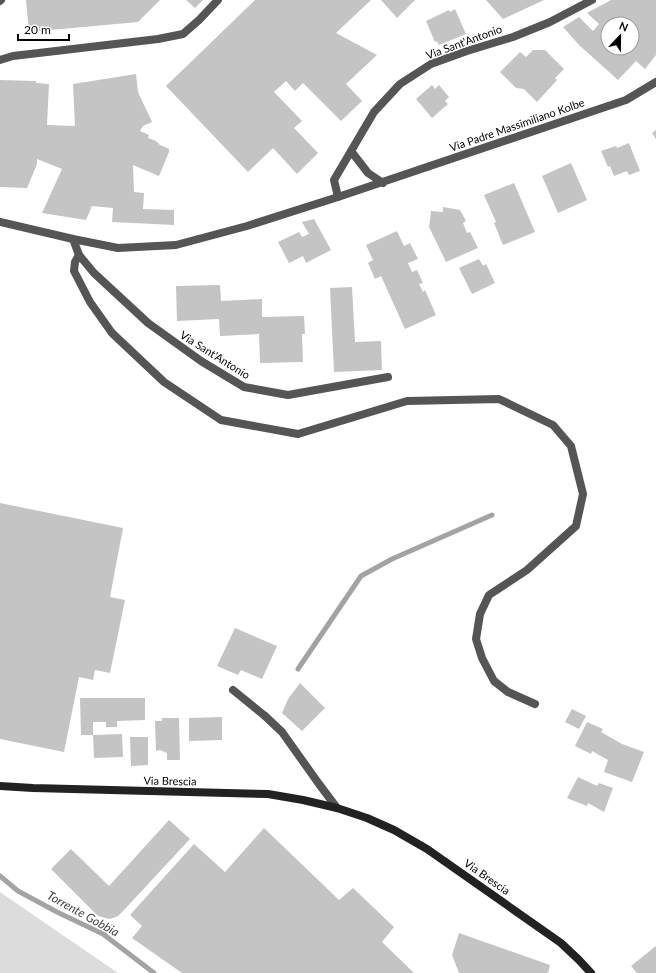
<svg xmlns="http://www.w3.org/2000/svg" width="656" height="973" font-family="Lato,sans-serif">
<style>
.green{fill:#dcdcdc}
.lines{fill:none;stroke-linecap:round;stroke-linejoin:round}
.stream{stroke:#a3a3a3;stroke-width:5}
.building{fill:#c4c4c4;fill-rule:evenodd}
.lane{stroke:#555;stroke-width:8}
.street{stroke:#555;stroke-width:8}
.secondary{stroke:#222;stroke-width:8}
.labels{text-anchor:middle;stroke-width:3;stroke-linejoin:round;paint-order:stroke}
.street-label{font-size:11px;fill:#000;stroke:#fff}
.water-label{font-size:12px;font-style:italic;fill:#444;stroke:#fff}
</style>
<rect width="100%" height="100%" fill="#fff"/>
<!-- green -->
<path class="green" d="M0 892 118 973H0Z"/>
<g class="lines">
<!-- stream -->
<path class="stream" d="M298 669 361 576 392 559 492 515
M0 876 18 891 57 912 103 934 154 973
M103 934 112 927"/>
</g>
<!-- building -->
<path class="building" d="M26 0H160L138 22 29 32Z
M186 0H203L195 8Z
M255 0H371L336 33 377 55 346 84 362 101 341 121 303 83 295 91 286 81 274 92 302 121 294 128 318 153 297 174 273 148 248 172 166 86Z
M381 0H415L397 18Z
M486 0H544L503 19Z
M611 0H656V55L645 69 636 61 618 80 579 45 563 27 579 17 593 31 599 24 587 13ZM608 24H632V48H608Z
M455 9 466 34 439 45 437 41 435 42 426 21 449 10 450 12Z
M533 50H545L564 69 555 78 557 80 537 102 524 89 516 88 500 72 520 52 526 57Z
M136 74 138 92 152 122 143 126 140 131 149 135 148 138 156 141 160 145 169 149V152L159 176 133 165 134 192 144 193 143 209 174 210V225L112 222 113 208 92 206 86 220 42 213 62 169 37 159V164L27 188 0 187V80L36 81V83L49 84 47 125 75 126 73 84Z
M432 85 435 89 439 85 449 97 445 101 448 104 432 118 416 99Z
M656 130V139L652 133Z
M629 143 640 171 629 175 627 171 614 176 610 166 608 167 601 151 616 146 617 148Z
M571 163 587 200 558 213 542 176Z
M514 183 535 232 503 245 494 223 496 222 484 195Z
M443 207 460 210 466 221 463 223 467 233 470 232 478 248 446 262 429 227 431 211 443 212Z
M314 219 331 250 306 263 303 256 289 263 278 242 299 232 302 237 309 234 302 222Z
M397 231 404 246 410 243 418 259 408 263 412 272 417 270 423 283 419 284 423 292 425 290 436 315 405 329 381 276 375 279 368 263 373 260 366 245Z
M479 259 483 266 486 264 495 283 472 294 459 268Z
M220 285 221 301 262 299V317L304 316 305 334H302L303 362 260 363 259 334 220 336 219 319 177 321 176 286Z
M352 287 355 342 381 341 382 370 334 372 330 288Z
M0 503 123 528 110 597 125 600 110 673 95 670 93 680 79 677 64 752 0 739Z
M235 628 277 646 262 679 241 670 238 675 217 666Z
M300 683 325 708 302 731 282 713 288 699Z
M80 698H145V720L117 721V727H106V722H93V735H81Z
M572 709 586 716 579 729 565 722Z
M222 717V740L189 741V718Z
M162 718H179L180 760H167V753L160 750 156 751 155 721H162Z
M587 722 603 729 601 732 622 744 644 752 632 782 604 772 608 760 592 751 591 754 575 746Z
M122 734 123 757 94 758 93 735Z
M130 737H148V765L131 766Z
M578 777 597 786 599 783 613 788 604 812 588 803 587 806 567 798Z
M169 820 190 839 123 911 118 916 113 918 109 919 98 916 51 869 71 849 109 886Z
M264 828 339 900 353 888 394 927 382 942 414 973H182L132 938 142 926 130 915 194 844 225 872Z
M459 933 550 965 548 973H459L452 955Z
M656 946V973H637L631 966Z"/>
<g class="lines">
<!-- lane -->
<path class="lane" d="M79 255 75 262 74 271 90 302 112 333 164 382 221 420 298 434 407 401 499 399 553 425 571 446 583 494 576 526 527 570 489 595 480 614 476 639 482 658 494 681 508 692 535 704
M233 690 265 716"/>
<!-- street -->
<path class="street" d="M0 1 1 0
M0 60 13 56 158 39 183 34 199 20 218 0
M351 151 368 173 383 183
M338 197 334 180 374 112 400 84 431 64 467 51 513 37 550 22 592 0
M0 222 73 239 118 248 176 245 247 226 338 197 626 100 656 82
M73 239 79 255 94 273 148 323 201 361 244 387 288 395 388 377
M265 716 282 732 319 784 337 808"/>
<!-- secondary -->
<path class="secondary" d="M0 786 33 788 268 794 303 800 337 808 367 818 394 830 427 849 561 943 579 960 591 973"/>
</g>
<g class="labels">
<!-- street labels -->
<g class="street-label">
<text transform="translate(464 42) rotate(-20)" y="4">Via Sant'Antonio</text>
<text transform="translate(517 125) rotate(-19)" y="4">Via Padre Massimiliano Kolbe</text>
<text transform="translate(215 355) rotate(32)" y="4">Via Sant'Antonio</text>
<text transform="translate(170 781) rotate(1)" y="4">Via Brescia</text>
<text transform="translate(487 877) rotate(35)" y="4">Via Brescia</text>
</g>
<!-- water labels -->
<g class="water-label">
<text transform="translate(83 914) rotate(29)" y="4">Torrente Gobbia</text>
</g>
</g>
<!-- north arrow -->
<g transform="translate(620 36) rotate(22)"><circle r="19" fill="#ffffff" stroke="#999999"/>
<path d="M0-3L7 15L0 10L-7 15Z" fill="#000000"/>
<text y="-6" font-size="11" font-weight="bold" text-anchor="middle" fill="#000000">N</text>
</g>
<!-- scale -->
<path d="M18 34v6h51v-6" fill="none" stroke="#000000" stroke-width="2"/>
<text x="24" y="34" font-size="12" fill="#000000" stroke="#ffffff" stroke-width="3" paint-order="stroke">20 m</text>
</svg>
